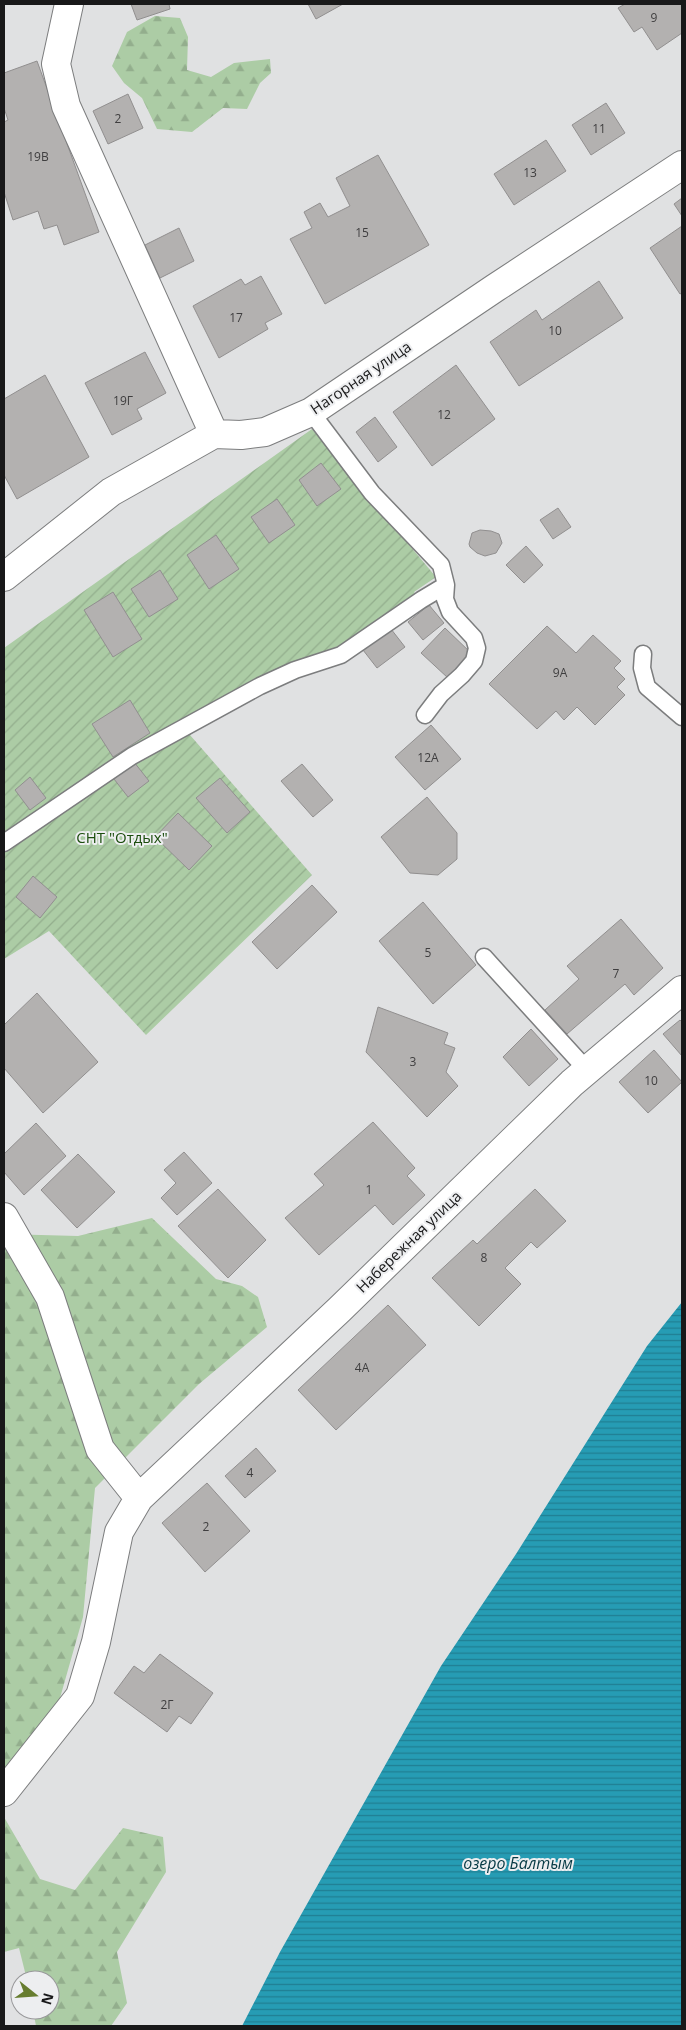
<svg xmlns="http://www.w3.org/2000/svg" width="686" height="2030" font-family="'Open Sans',sans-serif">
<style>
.forest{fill:url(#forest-firs)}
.garden{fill:url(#garden-furrows)}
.water{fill:url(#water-rules)}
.building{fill:#b3b1b0;stroke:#918f8f}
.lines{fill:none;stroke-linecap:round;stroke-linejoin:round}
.service-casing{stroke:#7c7d7e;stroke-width:19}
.minor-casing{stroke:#7c7d7e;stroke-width:30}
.service{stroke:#fff;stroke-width:16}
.minor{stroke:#fff;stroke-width:28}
.labels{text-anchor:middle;stroke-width:4;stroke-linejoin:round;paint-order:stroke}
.number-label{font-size:12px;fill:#3f3e3f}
.street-label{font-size:15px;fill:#181819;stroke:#edeef0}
.park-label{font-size:15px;fill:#1b4d0d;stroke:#edeef0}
.water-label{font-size:16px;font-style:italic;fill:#063a45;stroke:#edeef0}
</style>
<defs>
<pattern id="forest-firs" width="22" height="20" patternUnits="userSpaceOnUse" patternTransform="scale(1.25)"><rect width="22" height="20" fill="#accca5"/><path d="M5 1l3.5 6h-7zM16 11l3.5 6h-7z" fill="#93ae8d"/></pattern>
<pattern id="garden-furrows" width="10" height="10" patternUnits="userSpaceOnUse" patternTransform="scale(1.25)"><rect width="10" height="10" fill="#accca5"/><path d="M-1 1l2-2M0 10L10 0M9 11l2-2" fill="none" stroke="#93ae8d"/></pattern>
<pattern id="water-rules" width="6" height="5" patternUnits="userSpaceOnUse" patternTransform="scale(1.25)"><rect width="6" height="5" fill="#269cb4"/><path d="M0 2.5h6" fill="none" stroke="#207e92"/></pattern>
</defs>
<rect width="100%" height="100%" fill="#e0e1e2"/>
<!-- forest -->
<path class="forest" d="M155 16 180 18 188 37 187 70 211 77 234 63 270 59 271 73 260 83 247 109 223 108 192 132 157 129 142 98 124 83 112 66 127 32Z
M152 1218 216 1279 242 1286 258 1297 267 1327 199 1384 95 1488 83 1617 60 1698 28 1747 4 1774V1234L78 1236Z
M4 1817 40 1879 75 1890 123 1828 163 1837 166 1872 117 1952 127 2003 111 2026H36L33 2010H50V1980H27L19 1948 4 1952Z"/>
<!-- garden -->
<path class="garden" d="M312 429 436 577 414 592 421 600 335 664 258 694 208 722 190 735 312 875 146 1035 49 931 4 959V648Z"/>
<!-- water -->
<path class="water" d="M682 1302V2026H242L280 1952 441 1666 516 1554 647 1346Z"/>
<!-- building -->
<path class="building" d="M131 4H169L170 9 137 20Z
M308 4H343L316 19Z
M625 4H682V33L657 50 642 27 634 32 618 8Z
M37 61 99 232 64 245 57 225 44 229 38 211 13 220 4 192V122L8 120 4 108V73Z
M128 94 143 128 108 144 93 111Z
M606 103 625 133 591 155 572 125Z
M546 140 566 171 514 205 494 174Z
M378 155 429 245 325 304 290 239 312 228 304 212 320 203 328 217 350 206 336 178Z
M682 198V216L674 204Z
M682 226V293L680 294 650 248Z
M179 228 194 261 160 278 145 245Z
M261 276 282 314 265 323 268 329 219 358 193 306 241 279 245 285Z
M599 281 623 318 519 386 490 342 536 310 542 320Z
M145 352 166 393 137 409 142 419 112 435 85 383Z
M456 365 495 419 432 466 393 412Z
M45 375 89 457 17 499 4 475V399Z
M375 417 397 447 378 462 356 432Z
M321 463 341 489 317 506 299 480Z
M277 499 295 525 269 543 251 517Z
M558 508 571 527 553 539 540 520Z
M480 530 491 531 499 534 502 543 496 553 485 556 477 553 470 547 469 544 472 533Z
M216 535 239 569 209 589 187 555Z
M526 546 543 565 524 583 506 565Z
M160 570 178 599 149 617 131 589Z
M113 592 142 639 113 657 84 610Z
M429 605 444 623 423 640 408 622Z
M547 626 576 653 593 635 621 661 614 668 625 679 617 687 625 695 595 725 577 707 564 720 556 711 537 729 489 684Z
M445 628 471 653 448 678 421 653Z
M391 629 405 647 377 668 363 650Z
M130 700 150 733 113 757 92 724Z
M431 725 461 759 425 790 395 757Z
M134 762 149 781 128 797 114 779Z
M302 764 333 800 313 817 281 781Z
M30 777 46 798 30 810 15 790Z
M220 778 250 812 227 833 196 798Z
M427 797 457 833V859L438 875 410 873 381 837Z
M178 813 212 846 189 870 155 837Z
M33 876 57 897 40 918 16 897Z
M312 885 337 912 277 969 252 942Z
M423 902 476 965 433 1004 379 941Z
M621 919 663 968 634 995 625 984 567 1034 545 1010 579 979 567 966Z
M37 993 98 1062 43 1113 4 1068V1025Z
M378 1007 448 1033 444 1044 455 1048 446 1072 458 1086 427 1117 366 1052Z
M680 1020 682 1022V1056L663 1034Z
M531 1029 558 1059 529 1086 503 1057Z
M654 1050 682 1082 648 1113 619 1082Z
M373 1122 415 1168 407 1176 425 1195 393 1225 375 1205 319 1255 285 1218 324 1185 314 1174Z
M36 1123 66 1156 24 1195 4 1172V1154Z
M184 1152 212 1183 177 1215 161 1198 176 1183 164 1170Z
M78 1154 115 1192 77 1228 41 1190Z
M218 1189 266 1240 228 1278 178 1226Z
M535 1189 566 1221 537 1248 531 1242 505 1268 521 1284 479 1326 432 1278 473 1240 477 1244Z
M388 1305 426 1345 336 1430 298 1390Z
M256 1448 276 1471 245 1498 225 1476Z
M207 1483 250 1531 205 1572 162 1523Z
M160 1654 213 1693 191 1724 179 1716 167 1732 114 1693 134 1666 144 1673Z"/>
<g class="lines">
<defs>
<path id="service" d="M311 412 372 493 441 565 446 585 445 599 450 612 474 638 477 648 474 661 462 675 441 694 425 715
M643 654 642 668 647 687 682 717
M4 843 132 756 260 686 295 670 341 655 421 600 446 585
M484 957 587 1070"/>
<path id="minor" d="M69 4 56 64 66 106 214 434
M4 577 111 492 214 434 241 435 265 432 311 412 495 288 682 165
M4 1217 50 1297 100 1449 139 1498
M4 1792 80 1696 96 1642 119 1532 139 1498 340 1309 572 1083 682 990"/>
</defs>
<!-- service casing -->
<use href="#service" class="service-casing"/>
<!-- minor casing -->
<use href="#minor" class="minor-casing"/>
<!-- service -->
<use href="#service" class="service"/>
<!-- minor -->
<use href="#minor" class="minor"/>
</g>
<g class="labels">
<!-- number labels -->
<g class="number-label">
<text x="654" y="22">9</text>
<text x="118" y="123">2</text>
<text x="599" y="133">11</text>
<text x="38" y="161">19В</text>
<text x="530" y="177">13</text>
<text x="362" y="237">15</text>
<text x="236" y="322">17</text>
<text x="555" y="335">10</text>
<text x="123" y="405">19Г</text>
<text x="444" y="419">12</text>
<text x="560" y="677">9А</text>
<text x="428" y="762">12А</text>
<text x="428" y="957">5</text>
<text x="616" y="978">7</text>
<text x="413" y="1066">3</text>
<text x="651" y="1085">10</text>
<text x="369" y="1194">1</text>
<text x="484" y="1262">8</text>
<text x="362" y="1372">4А</text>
<text x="250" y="1477">4</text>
<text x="206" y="1531">2</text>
<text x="167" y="1709">2Г</text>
</g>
<!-- street labels -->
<g class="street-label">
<text transform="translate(361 378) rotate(-34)" y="5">Нагорная улица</text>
<text transform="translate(409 1242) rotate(-44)" y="5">Набережная улица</text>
</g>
<!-- park labels -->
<g class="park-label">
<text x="122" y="843">СНТ "Отдых"</text>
</g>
<!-- water labels -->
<g class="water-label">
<text x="518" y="1869">озеро Балтым</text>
</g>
</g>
<!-- border -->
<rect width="686" height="2030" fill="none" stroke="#181819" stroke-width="10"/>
<!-- north arrow -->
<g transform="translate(35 1995) rotate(107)"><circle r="24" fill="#edeef0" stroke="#98989a"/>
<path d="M0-4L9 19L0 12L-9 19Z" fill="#677d2f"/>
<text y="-8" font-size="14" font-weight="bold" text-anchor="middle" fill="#181819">N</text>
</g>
</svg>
